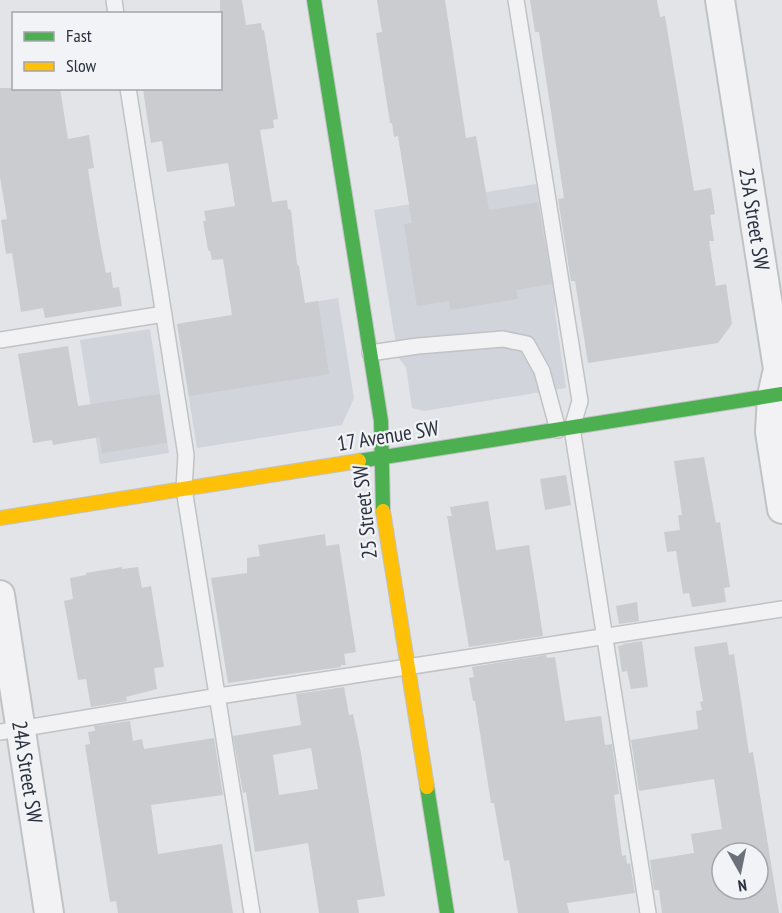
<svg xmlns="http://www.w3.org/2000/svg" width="782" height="913" font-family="'PT Sans Narrow',sans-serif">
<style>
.built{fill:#d1d4da}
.building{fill:#cbcccf;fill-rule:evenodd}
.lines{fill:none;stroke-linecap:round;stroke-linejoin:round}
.lane-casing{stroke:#c1c2c5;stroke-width:18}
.street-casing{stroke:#c1c2c5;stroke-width:32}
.fast-casing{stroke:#c1c2c5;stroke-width:16}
.slow-casing{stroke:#c1c2c5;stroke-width:16}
.lane{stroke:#f2f2f4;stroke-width:15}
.street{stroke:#f2f2f4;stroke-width:28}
.fast{stroke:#4caf50;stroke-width:14}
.slow{stroke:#ffc107;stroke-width:14}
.labels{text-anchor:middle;stroke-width:4.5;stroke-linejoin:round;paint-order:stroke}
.street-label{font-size:21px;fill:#2b313e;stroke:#f1f3f6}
</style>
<rect width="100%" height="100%" fill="#e2e4e7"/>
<!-- built -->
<path class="built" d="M536 184 555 299V312L566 388 424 411 412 408 406 367 398 357 374 210Z
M338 298 354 398 342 425 197 448 177 324Z
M150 329 169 453 100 464 80 340Z"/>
<!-- building -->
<path class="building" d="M220 0H242L246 25 261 23 262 30H264L278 119 273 120 274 128 260 130 272 202 287 200 288 209 291 210 297 264 299 266 305 303 318 301 329 374 189 396 177 324 232 315 223 259 212 260 210 251 208 250 203 221H206L204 211 235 206 228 163 167 172 162 141 151 143 143 89 220 88Z
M377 0H445L466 138 476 136 489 210 538 202 552 284 516 290 518 299 450 310 449 301 417 306 404 224 412 223 398 136 394 137 392 123H390L376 33 382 32Z
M530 0H657L660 17 665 16 694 191 711 188 715 214 710 215 714 241H709L716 286 726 284 732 324 718 343 588 363 575 281H571L558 199 564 198 539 32H535Z
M0 88H60L68 139 89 135 94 168 88 169 99 237 106 273 111 272 113 288 119 287 122 306 45 318 43 308 21 312 12 253 6 254 1 220 7 219 0 177Z
M68 346 78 406 160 394 167 443 102 453 100 437 53 445 52 440 33 443 18 354Z
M704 457 716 523 720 522 730 587 724 588 726 602 692 607 689 593 683 594 676 551 667 552 664 532 680 530 678 515H682L674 461Z
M566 475 571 505 545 510 540 479Z
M488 501 496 550 529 545 543 636 469 647 447 516H452L450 507Z
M325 534 326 546 339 544 356 652 344 654 346 665H341V667L228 683 211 578 247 573V558L260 556 258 545Z
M122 567V569L138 567 142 588 151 586 164 667 154 668 157 689 126 697 127 701 91 707 86 679 78 680 64 601 73 599 70 578 86 575V573Z
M637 602 639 621 619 624 616 606Z
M642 641 648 687 631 689 627 671 622 672 618 646 623 645V644Z
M727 642 729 655 734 654 749 753 753 752 779 913H662L659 890H654L650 860 694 853 691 834 722 829 714 779 639 791 631 740 698 729 696 711 702 710 700 702 703 701 694 647ZM722 853H758V889H722Z
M546 655 547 658 555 657 565 721 601 716 605 745 612 744 619 794 614 795 622 856 626 855 627 864 630 863 635 893 567 903 569 913H518L509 860 504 861 494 803H491L475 701H473L469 678 474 677 472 667Z
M344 687 349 715 353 714 360 748 385 896 357 900 359 913H319L308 843 255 852 246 792 243 793 233 736 301 725 296 694ZM311 748 318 789 279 795 273 755Z
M130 721 133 741 142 739 144 749 214 738 223 795 151 805 158 854 222 844 233 913H118L116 901 110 902 85 745 90 744 88 732 95 731 94 726Z"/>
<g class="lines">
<defs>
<path id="lane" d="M114 0 116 14
M516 0 580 401 572 428 648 913
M128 88 186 455 184 489 252 913
M0 340 164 314
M370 353 418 346 503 339 527 344 542 371 558 430
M0 732 219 696 782 609"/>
<path id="street" d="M720 0 778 369 772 396 770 432 782 509
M0 595 49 913"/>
<path id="fast" d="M314 0 381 421 383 511
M359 461 782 394
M427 787 447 913"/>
<path id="slow" d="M383 511 427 787
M0 518 359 461"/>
</defs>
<!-- lane casing -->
<use href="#lane" class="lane-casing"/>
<!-- street casing -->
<use href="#street" class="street-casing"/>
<!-- fast casing -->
<use href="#fast" class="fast-casing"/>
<!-- slow casing -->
<use href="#slow" class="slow-casing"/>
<!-- lane -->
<use href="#lane" class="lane"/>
<!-- street -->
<use href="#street" class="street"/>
<!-- fast -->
<use href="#fast" class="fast"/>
<!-- slow -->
<use href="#slow" class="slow"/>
</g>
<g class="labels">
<!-- street labels -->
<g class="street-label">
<text transform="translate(754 219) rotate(81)" y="7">25A Street SW</text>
<text transform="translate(388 436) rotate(-9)" y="7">17 Avenue SW</text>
<text transform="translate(365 512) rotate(-96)" y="7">25 Street SW</text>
<text transform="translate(27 772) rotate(81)" y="7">24A Street SW</text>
</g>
</g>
<!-- legend -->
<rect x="12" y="12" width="210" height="78" fill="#f1f3f6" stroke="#a2a5ac" stroke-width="1.5"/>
<rect x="24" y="32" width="30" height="9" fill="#4caf50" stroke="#a2a5ac" stroke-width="1.5"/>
<text x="66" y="42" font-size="18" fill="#2b313e">Fast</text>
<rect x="24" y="62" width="30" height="9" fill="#ffc107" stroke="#a2a5ac" stroke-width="1.5"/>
<text x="66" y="72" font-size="18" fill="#2b313e">Slow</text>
<!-- north arrow -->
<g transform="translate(740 871) rotate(171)"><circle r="28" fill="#f1f3f6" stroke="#a2a5ac" stroke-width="1.5"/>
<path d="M0-4.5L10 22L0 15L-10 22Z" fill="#6b7079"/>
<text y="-9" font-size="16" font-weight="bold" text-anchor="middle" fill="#2b313e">N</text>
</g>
</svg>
